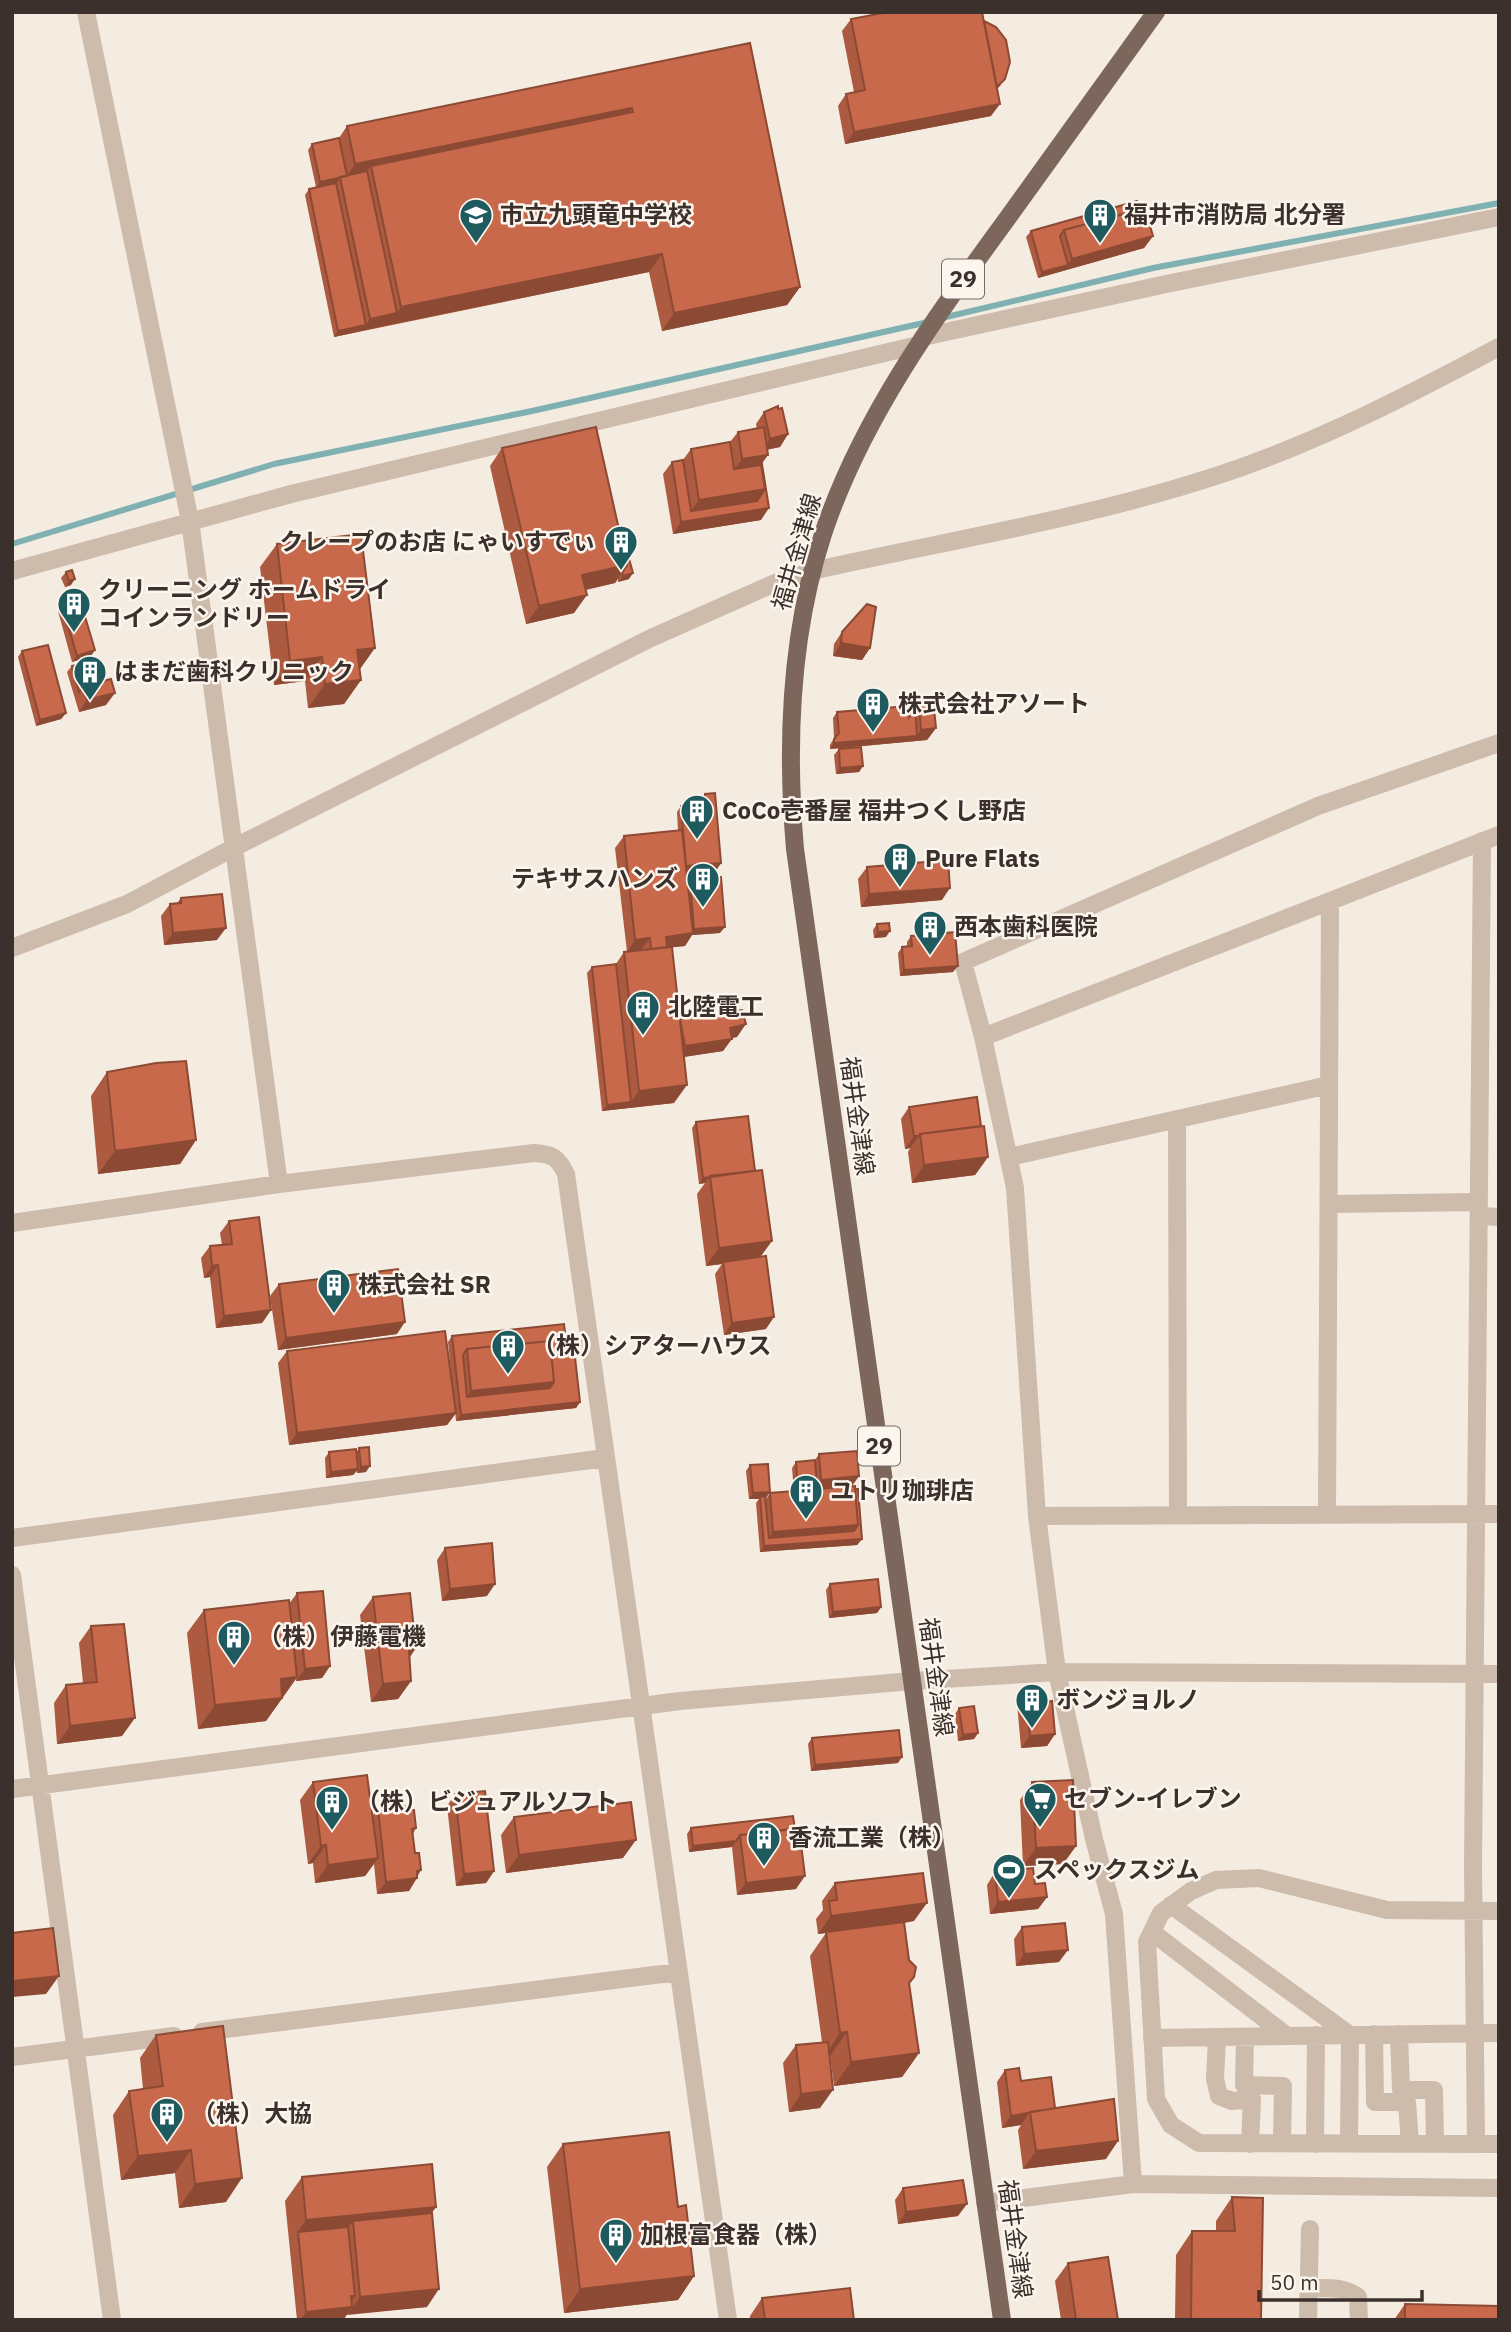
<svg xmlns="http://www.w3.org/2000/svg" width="1511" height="2332" font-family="'IBM Plex Sans','Noto Sans JP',sans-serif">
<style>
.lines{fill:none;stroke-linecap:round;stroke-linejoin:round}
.stream{stroke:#7fb0b2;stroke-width:6}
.minor{stroke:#cdbbac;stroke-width:18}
.major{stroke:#7d675c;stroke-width:18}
.wall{fill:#ac5a40}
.shaded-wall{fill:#8c4a34}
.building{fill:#c8694b;stroke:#8c4a34;stroke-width:2;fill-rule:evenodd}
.labels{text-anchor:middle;stroke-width:5;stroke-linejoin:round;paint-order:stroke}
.shield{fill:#fbf5ee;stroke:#756b66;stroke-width:2}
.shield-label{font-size:23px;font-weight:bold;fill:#3b302b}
.poi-label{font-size:24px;font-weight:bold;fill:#3b302b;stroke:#fbf5ee;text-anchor:start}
.street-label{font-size:24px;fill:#3b302b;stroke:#fbf5ee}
</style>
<rect width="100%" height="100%" fill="#f4ebe1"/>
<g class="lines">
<!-- stream -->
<path class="stream" d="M942 318 1153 268 1499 203
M12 544 274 464 532 411 928 322"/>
<!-- minor -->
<path class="minor" d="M86 12 190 521 279 1184
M923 337 1171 283 1499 217
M12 571 291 494 918 345
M1499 743 1318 806 963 962 983 1037 1015 1188 1037 1516 1499 1514
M12 948 127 904 235 847 651 638 775 583 812 571C950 540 1090 518 1225 473 1320 441 1411 394 1499 347
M983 1037 1499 835
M1177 1119 1178 1514
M1009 1157 1329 1085
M1329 1204 1479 1202
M1479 1216 1499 1217
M12 1223 279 1184 534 1153C552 1154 558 1157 566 1174L728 2320
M1327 1514 1330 901
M1037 1516 1057 1672 1094 1839 1114 1914 1133 2184
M12 1538 605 1458
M12 1575 112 2320
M12 1789 680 1701 912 1681 1057 1672 1499 1674
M1171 1905 1350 2035 1349 2144
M1499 1911 1387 1910 1259 1878 1216 1880 1191 1891 1161 1913 1147 1942 1156 2099 1171 2125 1199 2143 1499 2144
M1152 1932 1287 2036
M202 2032 678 1972
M1374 2034 1375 2102H1407L1410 2144
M1399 2034 1401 2090H1434L1435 2144
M1217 2037 1215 2079 1219 2096 1232 2101 1252 2099 1250 2144
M1245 2037 1244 2085 1283 2086 1282 2143
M1152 2038 1499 2033
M12 2057 174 2036
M1315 2144 1316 2035
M1476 2144 1473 1867 1482 841
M985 2203 1133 2184 1499 2188
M1309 2288C1326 2288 1344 2286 1358 2297L1359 2320
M1308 2320 1310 2229"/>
<!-- major -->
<path class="major" d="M1002 2320 795 849C786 744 790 635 823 534 861 419 934 319 1004 223 1054 153 1105 83 1156 12"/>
</g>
<!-- wall -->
<path class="wall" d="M851 19 1001 85 997 89 991 116 845 144 838 106 846 94 854 92 842 31Z
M750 43 800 287 787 305 662 331 649 272 334 337 305 195 309 189 316 187 308 150 312 144 339 138 347 126Z
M1139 210 1153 236 1144 248 1038 278 1026 237 1031 231Z
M764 412 788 434 780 447 768 449 762 464 761 520 673 534 663 474 672 462 683 460 691 449 730 442 738 432 757 429 756 424Z
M502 448 629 579 618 582V579L615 583 586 590 574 613 526 624 490 466Z
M277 544 359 670 361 680 344 704 308 708 305 681 274 685 260 567Z
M66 572 71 585 65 587 61 578Z
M62 605 91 656 72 662 58 611Z
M842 632 870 648 862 660 833 656 834 644Z
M22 651 66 713 61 719 36 726 18 657Z
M72 666 105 680 106 705 79 712 67 672Z
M919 700 936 728 927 740 830 749V745L834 738 833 718 837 712 909 715Z
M839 749 863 766 859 772 836 774 834 755Z
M705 794 721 863 717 869 686 872 688 883 690 879 720 933 692 935 685 946 672 947 680 1020 737 1037 731 1038 723 1051 684 1057 674 1103 602 1111 587 973 592 967 616 964 624 952H627L615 848 624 836 678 830 677 812 681 806 701 804 700 800Z
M867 867 942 900 861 907 858 879Z
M181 898 217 940 164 945 161 916 170 904 177 903Z
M877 924 886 937 874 938 873 930Z
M911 936 953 972 900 976 898 953 902 947 907 946V942Z
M107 1072 196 1140 180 1164 98 1174 91 1096Z
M909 1107 981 1126 988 1157 975 1175 912 1183 908 1152 910 1148 905 1149 901 1119Z
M696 1122 760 1257 766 1329 724 1335 715 1274 722 1264 706 1266 697 1194 705 1183 699 1184 692 1128Z
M229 1221 271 1310 262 1323 216 1328 210 1277 204 1278 201 1258 210 1246 222 1245 220 1233Z
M279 1284 397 1334 278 1350 270 1296Z
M452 1336 567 1348 580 1402 576 1408 456 1421 448 1342Z
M287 1351 456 1413 447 1425 289 1445 278 1363Z
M359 1448 366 1472 357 1473V1471L353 1475 326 1478 325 1458 329 1452 356 1453Z
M819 1454 859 1476 852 1486 862 1539 857 1545 760 1552 756 1503 759 1499H749L746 1471 750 1465 766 1499 770 1493 794 1491 792 1468 796 1462 815 1460Z
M445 1548 487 1596 442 1601 437 1560Z
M830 1584 881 1607 877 1613 829 1618 826 1590Z
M297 1593 330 1666 322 1678 296 1681V1679L266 1721 198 1729 187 1633 204 1610 289 1604Z
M373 1597 411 1681 398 1699 371 1702 360 1615Z
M91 1626 122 1736 57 1744 54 1703 66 1685 83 1683 79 1643Z
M1041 1695 1055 1734 1047 1746 1021 1748 1017 1703 1021 1697Z
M959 1708 978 1733 974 1739 958 1741 955 1714Z
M812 1738 898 1763 811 1771 808 1744Z
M313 1782 372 1816 378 1809 410 1810 416 1828 413 1834 417 1878 409 1891 377 1894 374 1864 365 1876 315 1883 313 1863 308 1864 300 1800Z
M1032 1782 1076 1846 1063 1864 1023 1866 1020 1800Z
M455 1794 494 1871 486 1883 456 1886 447 1806Z
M793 1816 796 1889 737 1895 732 1847 689 1852 687 1834 691 1828Z
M514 1817 623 1858 506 1873 501 1835Z
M995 1872 1035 1884 1047 1897 1038 1909 990 1914 987 1885Z
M835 1883 914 1921 904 1923 909 1983 919 2053 902 2077 834 2086 830 2056H829L820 2108 789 2112 783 2063 796 2045 822 2042 810 1956 826 1933 818 1934 816 1919 823 1910 822 1901Z
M1022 1927 1059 1962 1016 1966 1014 1939Z
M156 2035 226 2202 179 2208 175 2173 121 2180 113 2115 129 2091 143 2089 140 2058Z
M1005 2070 1055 2108 1106 2159 1023 2169 1018 2130 1021 2125 1002 2128 997 2082Z
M563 2144 678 2207 694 2276 678 2300 564 2313 547 2167Z
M302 2177 432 2213 427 2307 347 2314 344 2319 297 2320 285 2201Z
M903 2188 958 2216 898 2224 895 2200Z
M1232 2197 1261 2320H1175L1176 2255 1192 2231H1216V2221Z
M1068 2263 1118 2320H1061L1055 2281Z
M762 2298 854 2320H750V2316Z
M1405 2304 1499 2320H1394Z"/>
<!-- shaded-wall -->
<path class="shaded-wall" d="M1000 104 991 116 845 144 854 132Z
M632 108 619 126 371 166 362 178 347 176 355 164Z
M340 178 336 184 316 188 320 182Z
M1153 236 1144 248 1038 278 1042 272 1068 265 1072 259Z
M662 254 649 272 388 325 401 307Z
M800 287 787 305 662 331 674 313Z
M397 313 388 325 334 337 338 331 366 325 370 319Z
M788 434 780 447 762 451 770 439Z
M768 455 744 489 718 493 742 459Z
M765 489 769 508 761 520 673 534 681 522 684 521 699 500Z
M627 565 615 583 570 593 582 575Z
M633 573 629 579 618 582 623 576Z
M75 579 71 585 65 587 69 581Z
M587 595 574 613 526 624 539 606Z
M841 643 870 648 862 660 833 656Z
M375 648 358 672 357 650Z
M95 650 91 656 72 662 77 656Z
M322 657 305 681 274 685 290 661Z
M361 680 344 704 308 708 325 684Z
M115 693 106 705 79 712 87 700Z
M66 713 61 719 36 726 40 720Z
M936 728 927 740 830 749 834 743 917 736 921 730Z
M863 766 859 772 836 774 840 768Z
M721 863 717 869 682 872 686 866Z
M950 888 942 900 861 907 869 894Z
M725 927 720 933 692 935 685 946 657 949 666 937 691 934 694 929Z
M226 928 217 940 164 945 173 933Z
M890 931 886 937 874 938 878 932Z
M650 938 641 950 627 952 635 940Z
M958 966 953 972 900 976 904 970Z
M746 1024 737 1037 721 1040 730 1028Z
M732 1039 723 1051 676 1058 685 1046Z
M687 1085 674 1103 602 1111 607 1105 631 1102 639 1091Z
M914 1136H919L910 1148 905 1149Z
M196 1140 180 1164 98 1174 115 1151Z
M988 1157 975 1175 912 1183 924 1165Z
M709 1177 705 1183 699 1184 703 1178Z
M772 1241 759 1259 723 1262 722 1264 706 1266 719 1248Z
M218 1265 210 1277 204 1278 212 1266Z
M271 1310 262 1323 216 1328 224 1316Z
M774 1317 766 1329 724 1335 732 1323Z
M405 1322 397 1334 278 1350 286 1338Z
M554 1382 546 1394 463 1403 471 1391Z
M580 1402 576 1408 456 1421 461 1415Z
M456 1413 447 1425 289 1445 297 1433Z
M370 1466 366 1472 357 1473 361 1467Z
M358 1469 353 1475 326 1478 331 1472Z
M859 1476 850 1488 794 1494 798 1488 817 1486 821 1480Z
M770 1492 766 1498 760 1497 759 1499H749L753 1493Z
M858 1525 850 1537 765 1544 773 1532Z
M862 1539 857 1545 760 1552 764 1546Z
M495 1584 487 1596 442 1601 450 1589Z
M881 1607 877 1613 829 1618 833 1612Z
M416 1648 404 1666 409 1650Z
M330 1666 322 1678 296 1681 305 1669Z
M297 1677 266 1721 198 1729 215 1705 281 1679Z
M411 1681 398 1699 371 1702 383 1684Z
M135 1718 122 1736 57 1744 70 1726Z
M978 1733 974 1739 958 1741 963 1735Z
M1055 1734 1047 1746 1021 1748 1030 1736Z
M902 1757 898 1763 811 1771 815 1765Z
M636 1840 623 1858 506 1873 519 1855Z
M736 1841 732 1847 689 1852 693 1846Z
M326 1845 313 1863 308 1864 321 1846Z
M1076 1846 1063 1864 1023 1866 1036 1848Z
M378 1858 365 1876 315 1883 328 1865Z
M421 1870 409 1891 377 1894 386 1882 417 1871Z
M494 1871 486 1883 456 1886 464 1874Z
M805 1876 796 1889 737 1895 746 1883Z
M1047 1897 1038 1909 990 1914 998 1902Z
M927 1903 914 1921 818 1934 831 1916Z
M1068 1950 1059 1962 1016 1966 1024 1954Z
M59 1976 46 1994 12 1997V1981Z
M847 2032 830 2056 824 2057 840 2033Z
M919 2053 902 2077 834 2086 851 2062Z
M833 2090 820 2108 789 2112 801 2094Z
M1029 2113 1021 2125 1002 2128 1011 2116Z
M1118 2141 1106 2159 1023 2169 1036 2151Z
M191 2150 175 2173 121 2180 138 2156Z
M242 2178 226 2202 179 2208 195 2184Z
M967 2204 958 2216 898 2224 906 2212Z
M436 2207 419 2231 353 2221 340 2239 298 2232 306 2220Z
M694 2276 678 2300 564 2313 580 2289Z
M439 2289 427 2307 347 2315 360 2297Z
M351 2296H355L347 2308 352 2307 344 2319 300 2320 306 2312Z"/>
<!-- building -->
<path class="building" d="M888 12H982L1000 104 854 132 846 94 865 90 851 19Z
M984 21 996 27 1006 40 1010 62 1005 79 997 87Z
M750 43 800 287 674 313 662 254 401 307 371 166 633 112 632 108 355 164 347 126Z
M339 138 347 176 320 182 312 144Z
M367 171 397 313 370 319 340 177Z
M336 183 366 325 338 331 309 189Z
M1137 201 1139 210 1064 230 1060 236 1068 265 1042 272 1031 231Z
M1145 208 1153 236 1072 259 1064 230Z
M778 406V409L782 408 788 434 770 439 764 412Z
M596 427 627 565 582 575 587 595 539 606 502 448Z
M764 427 768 455 742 459 738 432Z
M730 442 734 469 761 465 765 489 699 500 691 449Z
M683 460 691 511 757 501 765 489 761 465 762 464 769 508 681 522 672 462Z
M361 534 375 648 357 650 361 680 325 684 322 657 290 661 277 544Z
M628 555 633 573 623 576 622 573 627 565 625 556Z
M72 570 75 579 69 581 66 572Z
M80 600 95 650 77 656 62 605Z
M867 604 876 607 870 648 841 643 842 632Z
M48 645 66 713 40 720 22 651Z
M99 659 105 680 83 686 79 692 72 666Z
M111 679 115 693 87 700 83 686Z
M933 699 936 728 921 730 919 700Z
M908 706 909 717 915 706 917 736 834 743V739L839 733 837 712Z
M861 747 863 766 840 768 839 749Z
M715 793 721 863 686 866 681 806 705 804V794Z
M682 830 693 933 666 937 667 947 651 949 650 938 635 940 624 836Z
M948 860 950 888 869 894 867 867Z
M721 877 725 927 694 929 690 879Z
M222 894 226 928 173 933 170 904 181 903V898Z
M889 923 890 931 878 932 877 924Z
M955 932 958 966 904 970 902 947 912 946 911 936Z
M672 947 687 1085 639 1091 624 952Z
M616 964 631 1102 607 1105 592 967Z
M742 1010 746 1024 730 1028 732 1039 685 1046 680 1019Z
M186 1061 196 1140 115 1151 107 1072 156 1063Z
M977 1097 981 1126 920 1134 919 1136H914L909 1107Z
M748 1116 755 1171 703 1178 696 1122Z
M984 1126 988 1157 924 1165 920 1134Z
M762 1170 772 1241 719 1248 710 1176Z
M259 1217 271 1310 224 1316 218 1265 212 1266 210 1246 232 1244 229 1221Z
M766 1256 774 1317 732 1323 723 1262Z
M398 1269 405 1322 286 1338 279 1284Z
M564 1324 567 1348H574L580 1402 461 1415 452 1336ZM550 1341 554 1382 550 1388 467 1397 463 1355 467 1349Z
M445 1331 456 1413 297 1433 287 1351Z
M550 1341 554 1382 471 1391 467 1349Z
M369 1447 370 1466 361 1467 359 1448Z
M356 1449 358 1469 331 1472 329 1452Z
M857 1451 859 1476 821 1480 819 1454Z
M815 1460 817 1486 798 1488 796 1462Z
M768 1464 770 1492 753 1493 750 1465Z
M855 1486 858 1525 773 1532 770 1493Z
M855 1489H858L862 1539 764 1546 760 1497 765 1496 769 1538 854 1531 858 1525Z
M492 1543 495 1584 450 1589 445 1548Z
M878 1579 881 1607 833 1612 830 1584Z
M323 1591 330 1666 305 1669 297 1593Z
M410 1593 416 1648 409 1650 411 1681 383 1684 373 1597Z
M289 1600 297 1677 281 1679 282 1698 215 1705 204 1610Z
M124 1624 135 1718 70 1726 66 1685 97 1682 91 1626Z
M1041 1695 1047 1698V1702L1040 1703 1039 1697 1026 1698 1022 1704 1021 1697Z
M1039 1697 1040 1703 1052 1701 1055 1734 1030 1736 1026 1698Z
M974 1706 978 1733 963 1735 959 1708Z
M899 1730 902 1757 815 1765 812 1738Z
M367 1775 378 1858 328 1865 326 1845 321 1846 313 1782Z
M1073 1780 1076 1846 1036 1848 1032 1782Z
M485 1791 494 1871 464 1874 455 1794Z
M631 1802 636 1840 519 1855 514 1817Z
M409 1806 410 1810H414L416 1828 412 1829 415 1853H419L421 1870 417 1871V1878L386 1882 378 1809Z
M793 1816 795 1829 740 1835 736 1841 693 1846 691 1828Z
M799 1828 805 1876 746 1883 740 1835Z
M1033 1868 1035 1884 1045 1883 1047 1897 998 1902 995 1872Z
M923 1873 927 1903 831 1916 829 1901 837 1900 835 1883Z
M904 1922 909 1960 916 1967 914 1977 909 1983 919 2053 851 2062 847 2032 840 2033 826 1932Z
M1065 1923 1068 1950 1024 1954 1022 1927Z
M53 1928 59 1976 12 1981V1933Z
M223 2026 242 2178 195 2184 191 2150 138 2156 129 2091 163 2086 156 2035Z
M828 2042 833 2090 801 2094 796 2045Z
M1019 2068 1021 2081 1051 2077 1055 2108 1011 2116 1005 2070Z
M1114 2099 1118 2141 1036 2151 1030 2112Z
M669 2132 678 2207 686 2205 694 2276 580 2289 563 2144Z
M432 2164 436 2207 306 2220 302 2177Z
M963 2180 967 2204 906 2212 903 2188Z
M1232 2197 1263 2198 1261 2320H1191L1192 2231H1235Z
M432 2213 439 2289 360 2297 353 2221Z
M348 2227 355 2296H351L352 2307 306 2312 298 2232Z
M1108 2257 1118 2320H1076L1068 2263Z
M850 2288 854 2320H765L762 2298Z
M1405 2304 1499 2306V2320H1405Z"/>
<!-- icons -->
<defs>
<symbol id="school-pin" viewBox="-11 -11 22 30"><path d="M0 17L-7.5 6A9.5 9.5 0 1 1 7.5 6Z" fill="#1f5a5e" stroke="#fbf5ee"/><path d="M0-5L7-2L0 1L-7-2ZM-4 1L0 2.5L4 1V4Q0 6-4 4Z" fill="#fff"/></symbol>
<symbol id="building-pin" viewBox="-11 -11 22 30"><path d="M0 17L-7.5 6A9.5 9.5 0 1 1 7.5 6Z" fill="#1f5a5e" stroke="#fbf5ee"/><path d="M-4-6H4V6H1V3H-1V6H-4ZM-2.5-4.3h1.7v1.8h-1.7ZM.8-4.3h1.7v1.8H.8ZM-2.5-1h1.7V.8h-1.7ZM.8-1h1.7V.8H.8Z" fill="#fff"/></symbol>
<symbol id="supermarket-pin" viewBox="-11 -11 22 30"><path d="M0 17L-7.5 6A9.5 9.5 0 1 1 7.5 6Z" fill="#1f5a5e" stroke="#fbf5ee"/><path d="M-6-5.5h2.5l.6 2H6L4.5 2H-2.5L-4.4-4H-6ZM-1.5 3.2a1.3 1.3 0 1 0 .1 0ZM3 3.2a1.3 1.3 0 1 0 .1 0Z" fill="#fff"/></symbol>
<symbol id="stadium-pin" viewBox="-11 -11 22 30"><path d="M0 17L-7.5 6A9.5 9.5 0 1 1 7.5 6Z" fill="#1f5a5e" stroke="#fbf5ee"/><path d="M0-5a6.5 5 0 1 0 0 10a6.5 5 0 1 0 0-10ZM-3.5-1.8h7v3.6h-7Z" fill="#fff"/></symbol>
</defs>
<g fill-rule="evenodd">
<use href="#school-pin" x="457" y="196" width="38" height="52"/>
<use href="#building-pin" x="1081" y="196" width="38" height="52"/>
<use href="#building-pin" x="602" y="523" width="38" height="52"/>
<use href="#building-pin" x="55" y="585" width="38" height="52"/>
<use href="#building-pin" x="71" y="653" width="38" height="52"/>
<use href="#building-pin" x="854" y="685" width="38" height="52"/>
<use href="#building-pin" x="678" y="792" width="38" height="52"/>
<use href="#building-pin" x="881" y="840" width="38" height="52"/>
<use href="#building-pin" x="684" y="860" width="38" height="52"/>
<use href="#building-pin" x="911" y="908" width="38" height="52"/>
<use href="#building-pin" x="624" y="988" width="38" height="52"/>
<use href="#building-pin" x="315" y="1266" width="38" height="52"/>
<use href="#building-pin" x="489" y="1327" width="38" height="52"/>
<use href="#building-pin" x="787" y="1472" width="38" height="52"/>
<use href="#building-pin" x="215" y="1618" width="38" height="52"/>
<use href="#building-pin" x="1013" y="1681" width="38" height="52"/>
<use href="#supermarket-pin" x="1021" y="1780" width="38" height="52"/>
<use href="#building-pin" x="313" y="1783" width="38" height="52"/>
<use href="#building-pin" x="745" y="1819" width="38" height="52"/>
<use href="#stadium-pin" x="990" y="1851" width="38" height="52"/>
<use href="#building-pin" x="148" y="2095" width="38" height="52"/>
<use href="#building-pin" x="597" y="2216" width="38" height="52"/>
</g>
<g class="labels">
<!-- shield labels -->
<g class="shield">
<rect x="942" y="259.5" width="42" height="39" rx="5"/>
<rect x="858" y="1426.5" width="42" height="39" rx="5"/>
</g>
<g class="shield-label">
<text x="963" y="287">29</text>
<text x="879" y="1454">29</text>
</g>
<!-- poi labels -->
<g class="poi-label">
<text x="500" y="223">市立九頭竜中学校</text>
<text x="1124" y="223">福井市消防局 北分署</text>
<text x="596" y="550" text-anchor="end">クレープのお店 にゃいすでぃ</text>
<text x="98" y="598">クリーニング ホームドライ<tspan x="98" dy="28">コインランドリー</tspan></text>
<text x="114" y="680">はまだ歯科クリニック</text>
<text x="898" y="712">株式会社アソート</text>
<text x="722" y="819">CoCo壱番屋 福井つくし野店</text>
<text x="925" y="867">Pure Flats</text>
<text x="678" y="887" text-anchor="end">テキサスハンズ</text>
<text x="954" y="935">西本歯科医院</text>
<text x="668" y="1015">北陸電工</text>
<text x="358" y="1293">株式会社 SR</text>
<text x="532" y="1354">（株）シアターハウス</text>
<text x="830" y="1499">ユトリ珈琲店</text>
<text x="258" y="1645">（株）伊藤電機</text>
<text x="1056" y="1708">ボンジョルノ</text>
<text x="1064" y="1807">セブン-イレブン</text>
<text x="356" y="1810">（株）ビジュアルソフト</text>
<text x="788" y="1846">香流工業（株）</text>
<text x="1034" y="1878">スペックスジム</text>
<text x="192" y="2122">（株）大協</text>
<text x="640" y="2243">加根富食器（株）</text>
</g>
<!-- street labels -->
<g class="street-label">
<text transform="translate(797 552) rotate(-74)" y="8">福井金津線</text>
<text transform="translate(857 1116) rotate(82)" y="8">福井金津線</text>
<text transform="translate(936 1677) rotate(82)" y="8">福井金津線</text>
<text transform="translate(1015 2239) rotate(82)" y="8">福井金津線</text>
</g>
</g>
<!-- border -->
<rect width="1511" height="2332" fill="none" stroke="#3b302b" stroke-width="28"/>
<!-- scale -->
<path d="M1259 2290v10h163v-10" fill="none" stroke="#3b302b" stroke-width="3.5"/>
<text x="1270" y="2290" font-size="21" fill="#3b302b" stroke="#fbf5ee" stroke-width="5" paint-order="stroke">50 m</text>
</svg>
